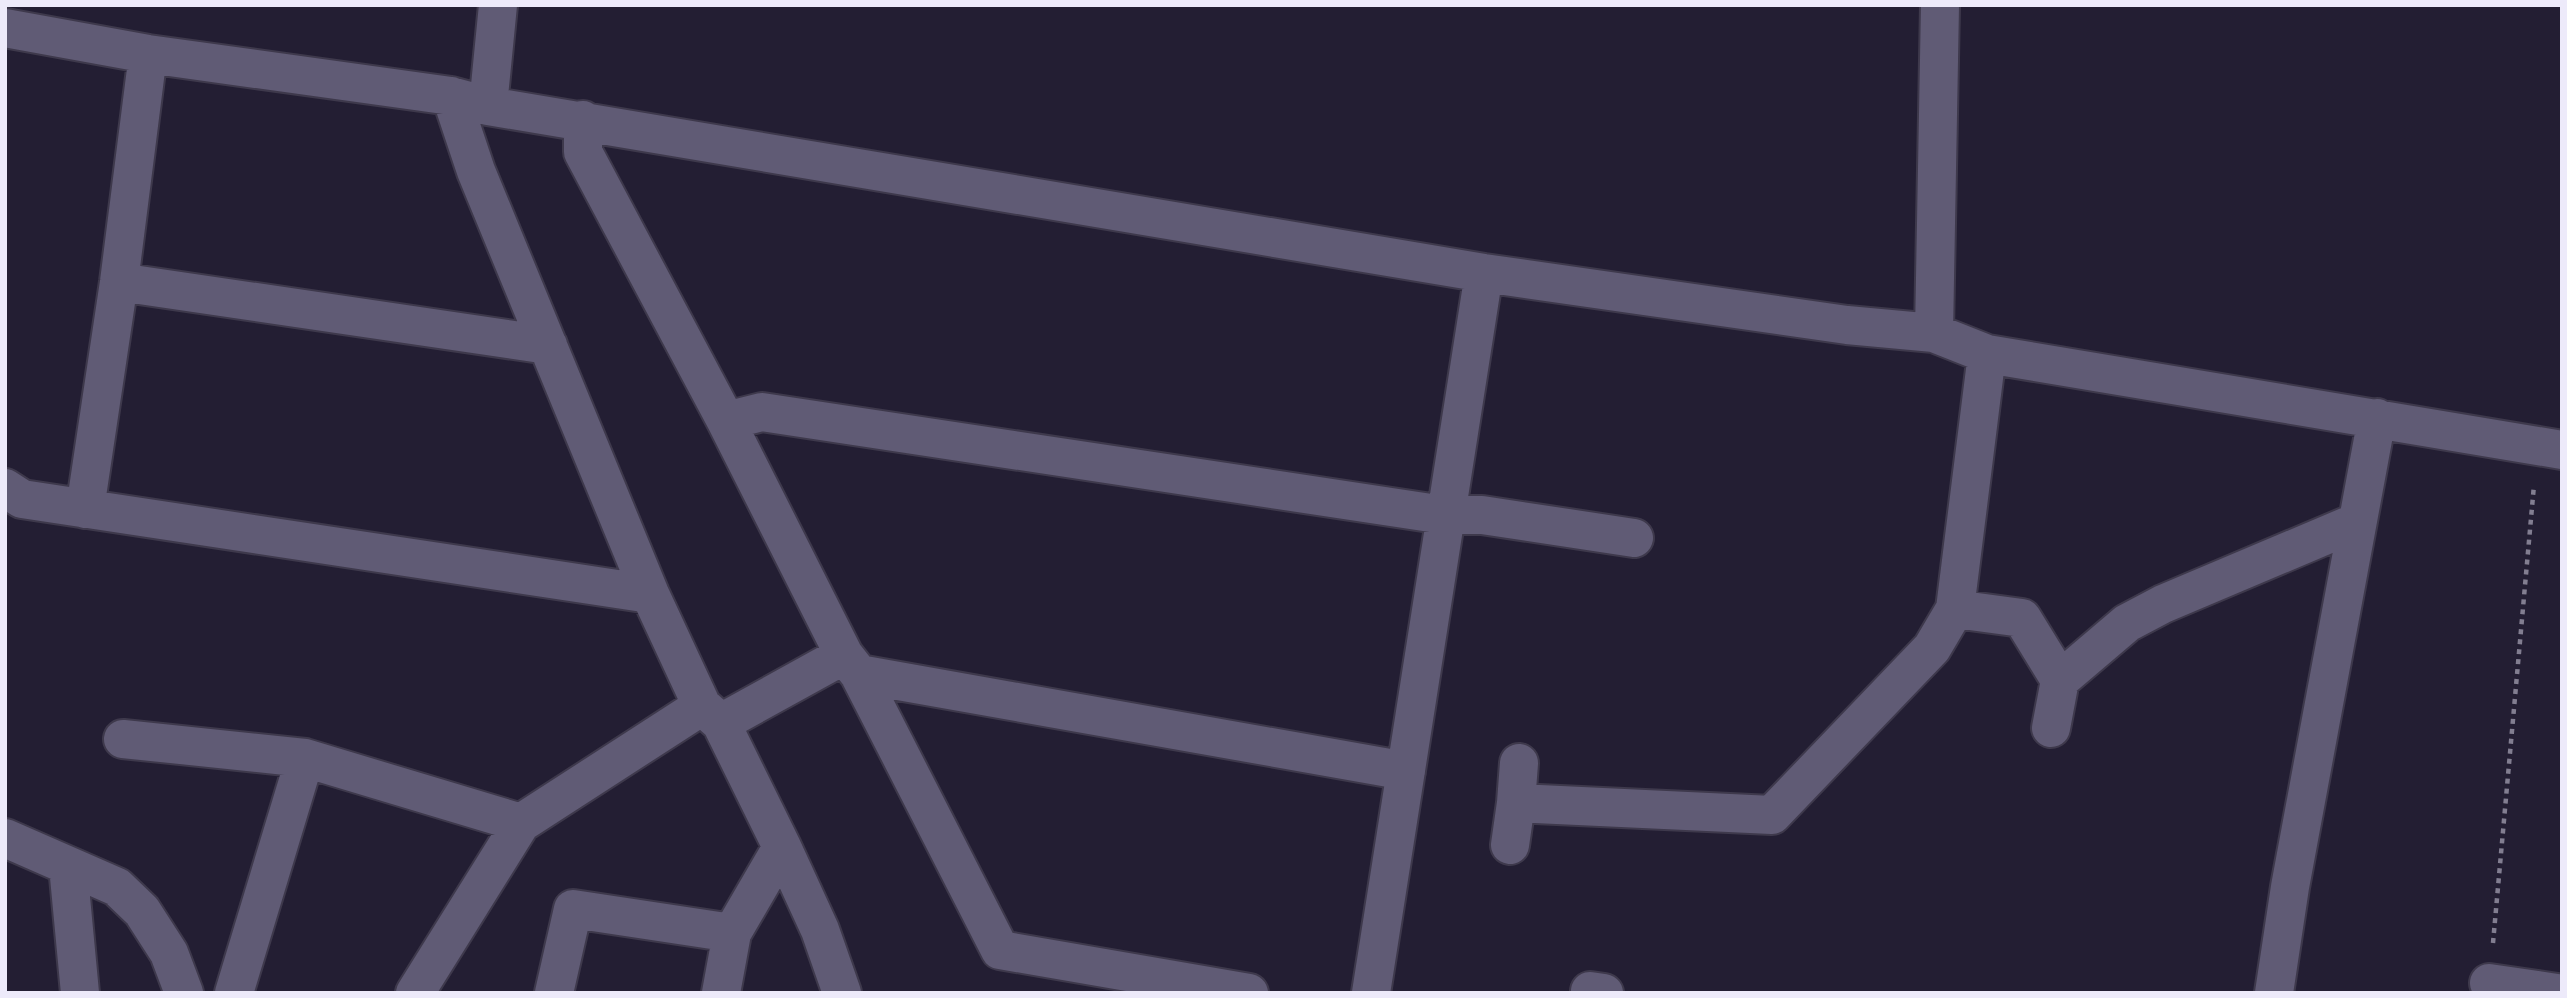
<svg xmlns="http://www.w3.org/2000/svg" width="2567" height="998" font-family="'Work Sans',sans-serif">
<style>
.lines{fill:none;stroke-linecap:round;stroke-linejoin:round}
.minor-casing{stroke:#3e394c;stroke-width:42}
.path{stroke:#827e91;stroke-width:4.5;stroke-dasharray:5 5;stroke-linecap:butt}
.minor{stroke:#605b75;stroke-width:38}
</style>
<rect width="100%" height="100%" fill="#231e33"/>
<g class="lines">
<defs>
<path id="minor" d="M5 28 148 54 451 96 488 106 1484 273 1847 325 1934 333 1987 354 2562 450
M451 96 476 171 650 594 702 706 721 723 782 847 820 930 842 993
M488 106 498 5
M583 120V152L726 421 844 655 859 674 1000 950 1249 993
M119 282 548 345
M1934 333 1940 5
M726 421 762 412 1444 515H1482L1634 538
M5 488 22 499 650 594
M85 509 119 282 148 54
M1955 609 2022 618 2060 680 2127 623 2163 604 2357 522
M859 674 1406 771
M721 723 844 655
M2051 728 2060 680
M123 739 305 758 521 823
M1516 803 1519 763
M5 838 117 887 142 911 169 953 184 993
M1510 845 1516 803 1772 815 1932 648 1955 609 1987 354
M68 866 80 993
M2489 983 2557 993
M1590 991 1604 993
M234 993 305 758
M415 993 521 823 702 706
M554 993 573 909 732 933
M721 993 732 933 782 847
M1371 993 1484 273
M2274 993 2290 887 2377 418"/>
</defs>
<!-- minor casing -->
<use href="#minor" class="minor-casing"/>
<!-- path -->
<path class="path" d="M2493 943 2534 485"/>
<!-- minor -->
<use href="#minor" class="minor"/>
</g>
<!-- border -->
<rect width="2567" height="998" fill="none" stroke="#edeafa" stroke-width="14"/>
</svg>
